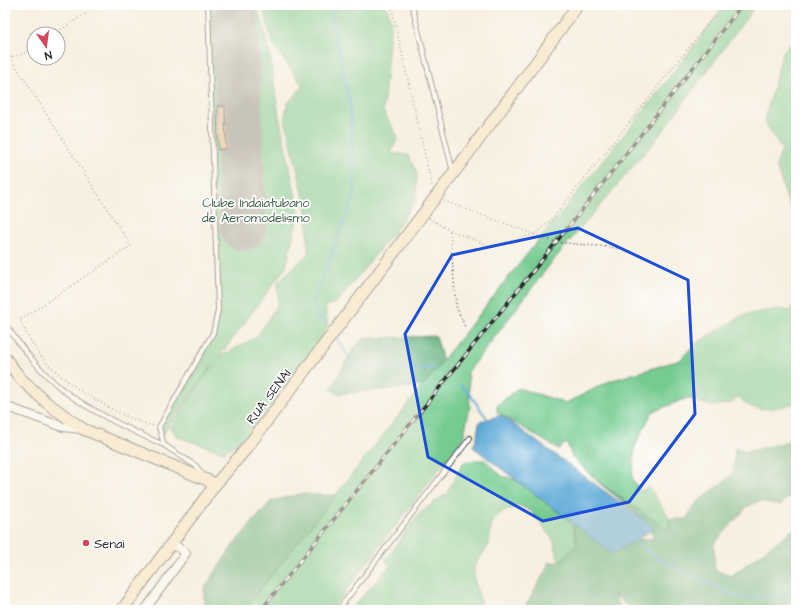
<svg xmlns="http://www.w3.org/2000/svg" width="801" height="615" font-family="'Architects Daughter',sans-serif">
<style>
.green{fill:#75cb90;stroke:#507b5e}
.forest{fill:#60af7a;stroke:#466d52}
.water{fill:#5ca8d5;stroke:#446a80}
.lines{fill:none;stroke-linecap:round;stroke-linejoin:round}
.stream{stroke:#5ca8d5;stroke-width:2}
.river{stroke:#5ca8d5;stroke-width:13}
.runway{stroke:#918e86;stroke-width:47}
.building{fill:#e3ba8a}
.lane-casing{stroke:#4a4946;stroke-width:6}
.street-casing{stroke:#4a4946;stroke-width:10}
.secondary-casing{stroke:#4a4946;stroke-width:13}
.path{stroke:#4a4946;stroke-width:1.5;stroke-dasharray:1 3;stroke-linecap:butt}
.lane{stroke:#fff;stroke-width:4}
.street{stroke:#fff;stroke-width:8}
.secondary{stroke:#fbe6c4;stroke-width:11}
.rail-casing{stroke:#2b2b2b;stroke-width:3.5}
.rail{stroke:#fff;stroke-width:2;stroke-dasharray:6;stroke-linecap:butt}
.marked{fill:none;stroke:#1d4ed8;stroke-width:3;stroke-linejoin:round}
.poi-dot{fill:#d1495b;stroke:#fff;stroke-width:1.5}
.labels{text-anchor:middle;stroke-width:3.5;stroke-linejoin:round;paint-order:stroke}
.park-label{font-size:13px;fill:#45634e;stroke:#fff}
.street-label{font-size:13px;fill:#2b2b2b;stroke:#fff}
.poi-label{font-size:13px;fill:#2b2b2b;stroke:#fff;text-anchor:start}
</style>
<rect width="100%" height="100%" fill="#fff"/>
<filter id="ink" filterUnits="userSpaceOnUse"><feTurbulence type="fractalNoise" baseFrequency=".025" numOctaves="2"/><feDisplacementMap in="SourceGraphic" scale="8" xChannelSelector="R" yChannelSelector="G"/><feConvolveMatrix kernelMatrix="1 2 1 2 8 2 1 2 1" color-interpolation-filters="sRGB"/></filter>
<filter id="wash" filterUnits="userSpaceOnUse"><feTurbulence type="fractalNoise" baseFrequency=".012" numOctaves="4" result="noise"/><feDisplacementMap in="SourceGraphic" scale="16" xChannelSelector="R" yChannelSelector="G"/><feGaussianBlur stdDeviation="0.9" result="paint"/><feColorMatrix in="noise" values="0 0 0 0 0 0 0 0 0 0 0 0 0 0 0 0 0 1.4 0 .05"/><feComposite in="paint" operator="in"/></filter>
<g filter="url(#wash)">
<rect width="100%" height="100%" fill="#f7f0e1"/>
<!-- green -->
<path class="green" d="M208 5H257L268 43 279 116 299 212 286 267 219 357 257 337 278 303V282L308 254 307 210 285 119 287 104 303 86 273 45 262 5H386L391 20 383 111 398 137 391 153 408 155 417 173 416 199 394 232 337 302 325 307 328 325 321 339 252 432 224 452 177 437 171 427 213 364 163 434 159 427 213 333 218 310Z
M726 5H756L659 136 551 263 468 372 470 407 463 438 331 610H244L528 253 636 120Z
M796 38V208L792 202 789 205 776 166 782 149 764 121 783 51Z
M796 301V403C775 408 753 416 738 396L732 403 712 406 687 398 652 412 635 446 632 478 640 491 649 487 670 519 668 531 597 481 572 457 567 443 558 449 497 412V406L518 388 566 403 610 381 680 360 695 344 743 315 777 309 789 311Z
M474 460H485L502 476 517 480 569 520 574 530 577 545 559 562 554 541 531 511 520 506 500 513 492 522 489 545 474 567V578L483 610H350L391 565 385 560 420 513 444 495 446 496 463 463Z"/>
<!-- forest -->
<path class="forest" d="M436 336 443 361 423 386 340 394 330 390 353 349 364 338Z
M796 439V445L786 461 794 462 796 466V492L780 505 759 501 747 507 714 544 715 570 731 576 796 527V600L791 610H631L615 595 620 610H523L547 568 548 562H558L577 545 571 517 615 542 654 538 646 521 597 481 668 530 670 519H686L696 503 733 474 735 448 746 452Z
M299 494 336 495 244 610H204V589L233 545 271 501Z"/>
<!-- water -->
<path class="water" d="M501 415 655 528 613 554 473 447 477 437 479 422Z"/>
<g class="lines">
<!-- stream -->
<path class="stream" d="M329 326 317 314 313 302 355 194 350 104 329 5
M336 337 353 364 435 369
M461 386 468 392 489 421
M633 540 660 560 738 597 796 596"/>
<!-- river -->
<path class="river" d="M796 610V609"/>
<!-- runway -->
<path class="runway" d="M235 23 243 227"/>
</g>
<g id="blocks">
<!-- building -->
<path class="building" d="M217 106H225L226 149 218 150Z"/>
</g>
</g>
<g filter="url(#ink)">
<use href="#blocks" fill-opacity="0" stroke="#4a4946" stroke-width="1"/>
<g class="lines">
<defs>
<path id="lane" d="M412 5 453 172
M5 324C23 350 45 378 71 396 100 416 132 431 164 445
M203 475 196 466 164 445 159 427 213 333 218 310 208 5
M338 610 470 438"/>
<path id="street" d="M5 406 63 427 82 429
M145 610 186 553 172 543"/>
<path id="secondary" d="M5 358 21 379 47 403 83 429 207 480 215 485
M122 610 215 485 245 450C356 302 469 155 578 5"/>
</defs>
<!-- lane casing -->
<use href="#lane" class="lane-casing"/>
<!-- street casing -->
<use href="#street" class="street-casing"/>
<!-- secondary casing -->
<use href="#secondary" class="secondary-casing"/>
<!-- path -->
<path class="path" d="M391 5 432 186
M54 34 99 5
M10 57 131 246 20 320C27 335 35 350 46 362 71 388 119 417 154 426
M5 59 23 54 34 47
M444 201 555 242 619 248
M429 218 445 228 490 246 536 234 552 219 723 5
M450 231 456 306 465 327"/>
<!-- lane -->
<use href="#lane" class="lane"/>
<!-- street -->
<use href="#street" class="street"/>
<!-- secondary -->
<use href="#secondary" class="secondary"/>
<defs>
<path id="rail" d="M261 610 582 210 742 5"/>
</defs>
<!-- rail casing -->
<use href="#rail" class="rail-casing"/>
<!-- rail -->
<use href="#rail" class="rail"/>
</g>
</g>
<!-- marked area -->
<path d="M0 0H801V615H0ZM578 228 688 280 695 414 629 502 543 521 428 457 405 334 452 255Z" fill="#f7f0e1" fill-opacity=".55" fill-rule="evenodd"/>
<path class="marked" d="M578 228 688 280 695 414 629 502 543 521 428 457 405 334 452 255Z"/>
<!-- markers -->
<circle class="poi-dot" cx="86" cy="543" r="4"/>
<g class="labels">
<!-- park labels -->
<g class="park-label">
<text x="256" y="207">Clube Indaiatubano<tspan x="256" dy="15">de Aeromodelismo</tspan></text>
</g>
<!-- street labels -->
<g class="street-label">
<text transform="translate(268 396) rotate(-53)" y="5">RUA SENAI</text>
</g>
<!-- poi labels -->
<g class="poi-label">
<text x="94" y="548">Senai</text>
</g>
</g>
<!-- margin -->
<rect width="801" height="615" fill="none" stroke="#fff" stroke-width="20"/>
<!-- north arrow -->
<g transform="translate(46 46) rotate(166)"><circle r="19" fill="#ffffff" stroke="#aaaaaa"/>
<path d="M0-3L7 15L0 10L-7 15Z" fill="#d1495b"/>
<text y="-6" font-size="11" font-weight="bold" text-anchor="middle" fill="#2b2b2b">N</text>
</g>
</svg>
